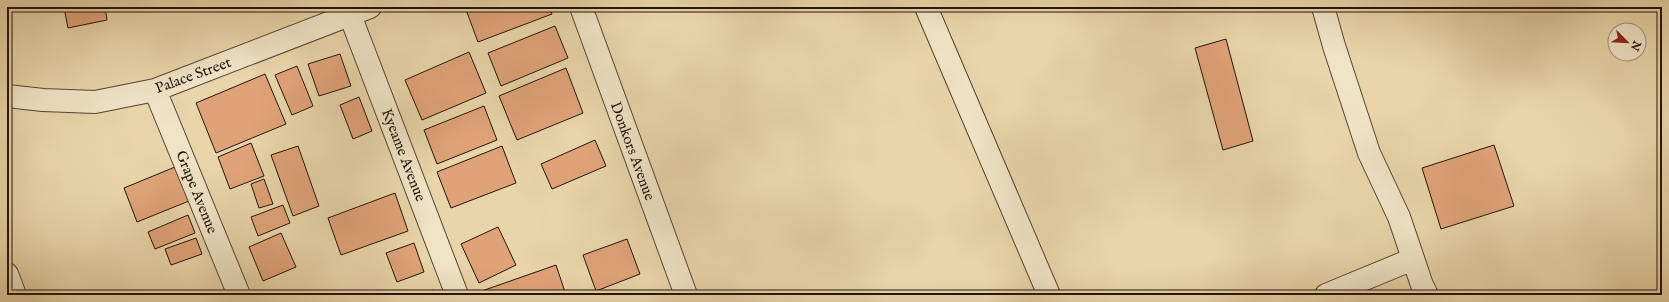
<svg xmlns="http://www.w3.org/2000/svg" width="1669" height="302" font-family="'IM FELL English',serif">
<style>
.building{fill:#dfa377;stroke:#24140e}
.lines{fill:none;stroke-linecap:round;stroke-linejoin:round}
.minor-casing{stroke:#554435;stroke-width:24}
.minor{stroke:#f0e4c7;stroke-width:22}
.labels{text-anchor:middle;stroke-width:3.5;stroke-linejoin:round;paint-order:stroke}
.street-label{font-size:15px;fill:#24140e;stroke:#f0e4c7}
</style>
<rect width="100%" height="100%" fill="#e8d5a9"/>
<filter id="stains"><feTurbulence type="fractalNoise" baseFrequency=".005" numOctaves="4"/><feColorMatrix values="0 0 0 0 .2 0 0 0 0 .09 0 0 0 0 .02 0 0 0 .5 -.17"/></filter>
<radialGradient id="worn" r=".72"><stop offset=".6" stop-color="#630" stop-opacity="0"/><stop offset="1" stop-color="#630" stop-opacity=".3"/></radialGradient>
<!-- building -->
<path class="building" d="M64 7H105L107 20 68 28Z
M465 7H549L552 14 478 42Z
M555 26 568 58 501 86 488 53Z
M1226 39 1253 141 1223 150 1195 48Z
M469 52 486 93 422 120 405 80Z
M340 54 351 86 319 96 308 64Z
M297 66 313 106 292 115 275 75Z
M566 68 583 113 517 140 499 96Z
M265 74 286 124 216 153 196 103Z
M359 97 372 131 353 139 340 105Z
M484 106 497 140 437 164 424 130Z
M595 140 606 166 552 189 541 164Z
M251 143 264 176 230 189 218 157Z
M1494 145 1514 206 1441 229 1422 168Z
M298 146 319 206 293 216 271 155Z
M502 146 516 183 451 208 437 172Z
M175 167 189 201 137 222 124 188Z
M264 179 273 204 259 208 251 184Z
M395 193 408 231 341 255 328 218Z
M283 205 290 223 258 236 251 217Z
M188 215 195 233 155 249 148 232Z
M498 227 516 265 479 283 461 244Z
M281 233 296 267 263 281 249 247Z
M196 238 202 254 171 265 165 249Z
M627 239 640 274 596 291 583 255Z
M414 243 424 272 397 282 386 253Z
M556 265 566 295H480L479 292Z
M433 290 434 295H420Z"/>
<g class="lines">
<defs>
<path id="minor" d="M581 7 686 295
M926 7 1049 295
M1323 7 1334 46 1369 153 1399 217 1422 285 1427 295
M350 15 457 295
M155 90 239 295
M7 96 43 100 95 102 155 90 370 7
M7 274 15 295
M1326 295 1413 259"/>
</defs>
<!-- minor casing -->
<use href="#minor" class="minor-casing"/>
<!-- minor -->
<use href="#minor" class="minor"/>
</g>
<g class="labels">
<!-- street labels -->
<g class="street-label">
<text transform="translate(193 75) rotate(-20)" y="5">Palace Street</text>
<text transform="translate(633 151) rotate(70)" y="5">Donkors Avenue</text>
<text transform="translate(404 155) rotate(69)" y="5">Kyeame Avenue</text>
<text transform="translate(197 192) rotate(68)" y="5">Grape Avenue</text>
</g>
</g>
<!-- margin -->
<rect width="1669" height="302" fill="none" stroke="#e8d5a9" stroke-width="24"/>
<rect x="8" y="8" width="1653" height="286" fill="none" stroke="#24140e" stroke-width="2"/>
<rect x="12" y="12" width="1645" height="278" fill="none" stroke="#24140e"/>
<!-- north arrow -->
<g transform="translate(1627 42) rotate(114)"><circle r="19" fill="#f0e4c7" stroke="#9e917d"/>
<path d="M0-3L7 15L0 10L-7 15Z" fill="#8f2418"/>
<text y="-6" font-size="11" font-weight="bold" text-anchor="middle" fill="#24140e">N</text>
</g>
<rect width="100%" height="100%" filter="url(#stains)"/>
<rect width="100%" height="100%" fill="url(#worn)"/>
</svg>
